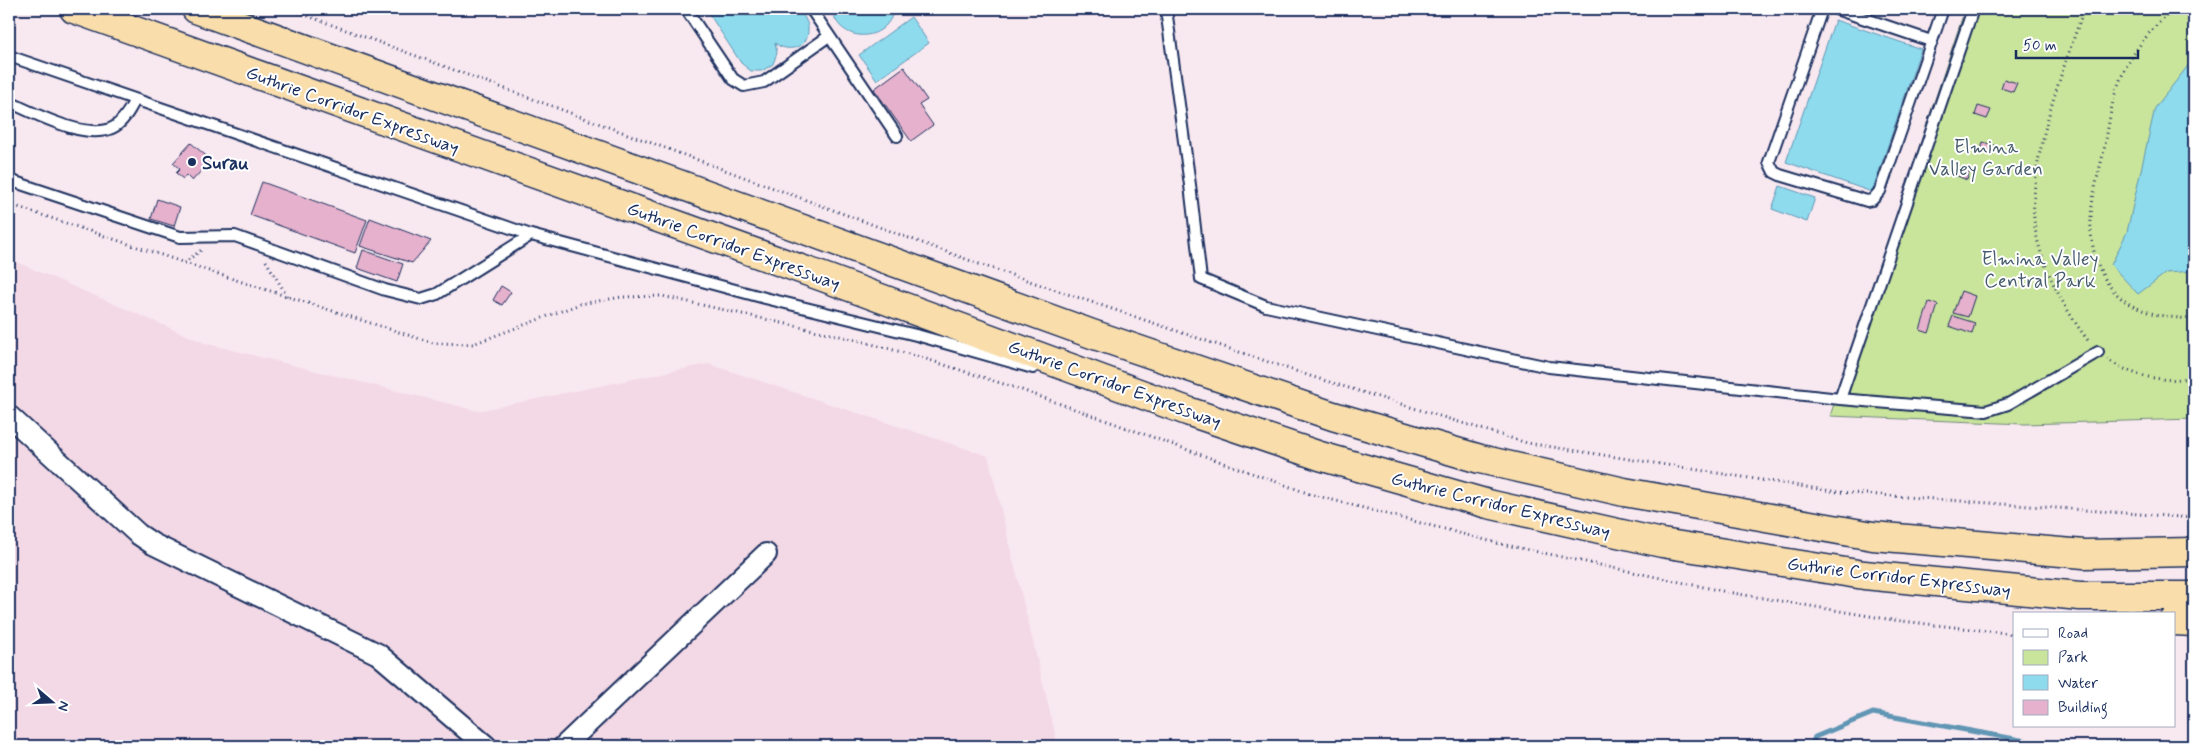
<svg xmlns="http://www.w3.org/2000/svg" width="2203" height="755" font-family="Mynerve,sans-serif">
<style>
.built{fill:#f3d8e5}
.green{fill:#c9e49b;stroke:#728a7c}
.water{fill:#8edbed;stroke:#6096b4}
.lines{fill:none;stroke-linecap:round;stroke-linejoin:round}
.stream{stroke:#6096b4;stroke-width:5}
.building{fill:#e6b1cc;stroke:#1b2f5e}
.lane-casing{stroke:#1b2f5e;stroke-width:14}
.street-casing{stroke:#1b2f5e;stroke-width:24}
.highway-casing{stroke:#1b2f5e;stroke-width:31}
.path{stroke:#1b2f5e;stroke-width:3;stroke-dasharray:1 4;stroke-linecap:butt}
.lane{stroke:#fff;stroke-width:10}
.street{stroke:#fff;stroke-width:20}
.highway{stroke:#f9ddab;stroke-width:28}
.poi-dot{fill:#1b2f5e;stroke:#fff;stroke-width:2}
.labels{text-anchor:middle;stroke-width:4;stroke-linejoin:round;paint-order:stroke}
.street-label{font-size:19px;fill:#1b2f5e;stroke:#fff}
.park-label{font-size:19px;fill:#465c6d;stroke:#fff}
.poi-label{font-size:19px;font-weight:bold;fill:#1b2f5e;stroke:#fff;text-anchor:start}
</style>
<rect width="100%" height="100%" fill="#f8e8f0"/>
<filter id="ink" filterUnits="userSpaceOnUse"><feTurbulence type="fractalNoise" baseFrequency=".02" numOctaves="2"/><feDisplacementMap in="SourceGraphic" scale="10" xChannelSelector="R" yChannelSelector="G"/><feConvolveMatrix kernelMatrix="1 2 1 2 8 2 1 2 1" color-interpolation-filters="sRGB"/></filter>
<g filter="url(#ink)">
<!-- built -->
<path class="built" d="M9 259 207 344 478 411 708 364 988 456 1058 746H9Z"/>
<!-- green -->
<path class="green" d="M1965 9H2194V419L2024 424 1830 416Z"/>
<!-- water -->
<path class="water" d="M706 9H798C803 15 809 22 808 31 808 49 786 53 775 43L777 53 773 64 762 71H751L741 63Z
M832 9H894C887 44 838 44 832 9Z
M911 17 929 43 877 80 859 55Z
M1835 20 1921 49 1872 192 1786 162Z
M2194 58V271L2166 273 2138 294 2111 265 2127 232 2155 108Z
M1780 186 1815 198 1807 222 1772 209Z"/>
<g class="lines">
<!-- stream -->
<path class="stream" d="M1811 746 1815 737 1873 713 2053 746"/>
</g>
<!-- building -->
<path class="building" d="M904 67 927 100 919 105 933 125 911 141 874 89Z
M2004 79 2017 83 2013 92 2001 88Z
M1978 106 1991 110 1987 119 1975 115Z
M1983 142 1996 146 1993 155 1981 151Z
M191 143 211 160 192 181 186 175 183 179 176 173 180 169 173 163Z
M1958 167 1970 171 1967 180 1955 175Z
M262 182 367 220 355 253 250 215Z
M157 199 180 207 174 226 151 219Z
M370 218 431 241 412 263 360 246Z
M363 250 403 264 397 282 357 268Z
M501 286 511 292 502 305 493 300Z
M1961 291 1975 296 1968 317 1953 313Z
M1929 302 1938 305 1929 333 1920 330Z
M1953 316 1975 323 1972 334 1949 326Z"/>
<g class="lines">
<defs>
<path id="lane" d="M686 9 733 79 744 86 764 82 829 36
M811 9 897 136
M1166 9 1190 185 1201 279 1266 306 1549 367 1840 399 1973 9
M1822 9 1769 162 1774 172 1780 175 1867 201 1872 200 1880 191 1943 9
M1836 9 1931 41
M9 56 531 235 765 298 920 336 1033 368
M9 102C34 113 88 142 114 127 124 121 130 109 135 100
M9 180 180 237 235 236 385 290 421 299 437 294 531 235
M1840 399 1986 411 2008 404 2098 352"/>
<path id="street" d="M9 416 138 534 153 544 378 654 486 746
M564 746 766 554"/>
<path id="highway" d="M74 9 823 277 1190 412 1320 456 1488 504 1662 543 1864 575 2080 596H2194
M196 9 1092 334 1333 416 1480 459 1624 492 1873 536 2084 554 2194 552
M2174 621 2194 622"/>
</defs>
<!-- lane casing -->
<use href="#lane" class="lane-casing"/>
<!-- street casing -->
<use href="#street" class="street-casing"/>
<!-- highway casing -->
<use href="#highway" class="highway-casing"/>
<!-- path -->
<path class="path" d="M289 9 982 265 1310 376 1527 443 1838 492 2194 518
M2084 9C2063 70 2030 154 2034 219 2037 260 2065 311 2090 343
M2164 9V16
M2175 9C2149 28 2126 60 2116 91 2110 110 2108 131 2104 150 2099 172 2092 195 2091 217 2089 252 2102 291 2135 307 2154 316 2174 318 2194 319
M9 204 236 280 433 343 473 344 580 304 622 297 662 296 849 338 920 357 1019 389 1310 494 1501 544 1727 592 1893 620 2014 634
M266 261 287 296
M184 263 203 249
M2107 359C2131 376 2165 384 2194 377"/>
<!-- lane -->
<use href="#lane" class="lane"/>
<!-- street -->
<use href="#street" class="street"/>
<!-- highway -->
<use href="#highway" class="highway"/>
</g>
</g>
<!-- markers -->
<circle class="poi-dot" cx="192" cy="162" r="5"/>
<g class="labels">
<!-- street labels -->
<g class="street-label">
<text transform="translate(353 109) rotate(20)" y="7">Guthrie Corridor Expressway</text>
<text transform="translate(734 245) rotate(20)" y="7">Guthrie Corridor Expressway</text>
<text transform="translate(1115 383) rotate(20)" y="7">Guthrie Corridor Expressway</text>
<text transform="translate(1501 504) rotate(14)" y="7">Guthrie Corridor Expressway</text>
<text transform="translate(1899 576) rotate(7)" y="7">Guthrie Corridor Expressway</text>
</g>
<!-- park labels -->
<g class="park-label">
<text x="1986" y="153">Elmina<tspan x="1986" dy="22">Valley Garden</tspan></text>
<text x="2040" y="265">Elmina Valley<tspan x="2040" dy="22">Central Park</tspan></text>
</g>
<!-- poi labels -->
<g class="poi-label">
<text x="202" y="169">Surau</text>
</g>
</g>
<!-- margin -->
<rect width="2203" height="755" fill="none" stroke="#fff" stroke-width="30"/>
<rect x="15" y="15" width="2173" height="725" fill="none" stroke="#1b2f5e" stroke-width="2" filter="url(#ink)"/>
<!-- legend -->
<rect x="2013" y="612" width="162" height="115" fill="#ffffff" stroke="#a4acbf"/>
<rect x="2023" y="629" width="25" height="8" fill="#ffffff" stroke="#a4acbf"/>
<text x="2058" y="638" font-size="15" fill="#1b2f5e">Road</text>
<rect x="2023" y="650" width="25" height="15" fill="#c9e49b" stroke="#a4acbf"/>
<text x="2058" y="662" font-size="15" fill="#1b2f5e">Park</text>
<rect x="2023" y="675" width="25" height="15" fill="#8edbed" stroke="#a4acbf"/>
<text x="2058" y="688" font-size="15" fill="#1b2f5e">Water</text>
<rect x="2023" y="700" width="25" height="15" fill="#e6b1cc" stroke="#a4acbf"/>
<text x="2058" y="712" font-size="15" fill="#1b2f5e">Building</text>
<!-- north arrow -->
<g transform="translate(52 702) rotate(109)" stroke="#ffffff" stroke-width="4" paint-order="stroke">
<path d="M0-4L9 19L0 12L-9 19Z" fill="#1b2f5e"/>
<text y="-8" font-size="14" font-weight="bold" text-anchor="middle" fill="#1b2f5e">N</text>
</g>
<!-- scale -->
<path d="M2016 50v8h122v-8" fill="none" stroke="#1b2f5e" stroke-width="2.5"/>
<text x="2023" y="50" font-size="15" fill="#1b2f5e" stroke="#ffffff" stroke-width="4" paint-order="stroke">50 m</text>
</svg>
